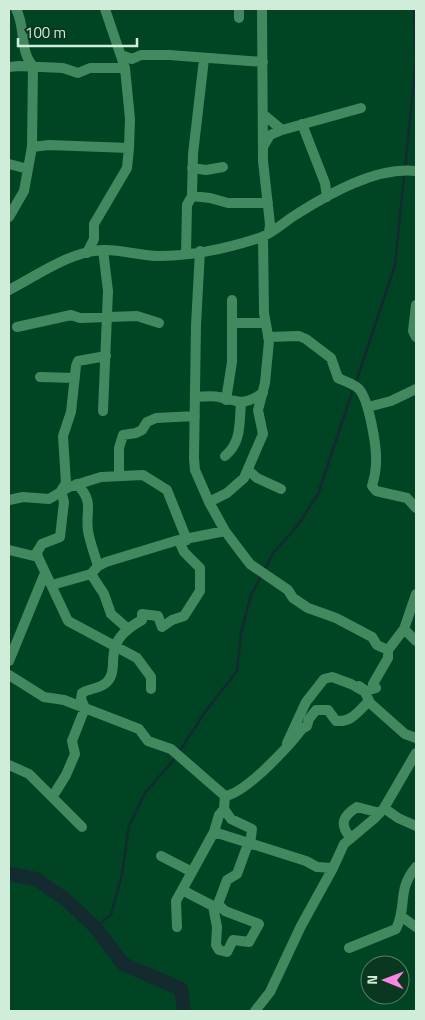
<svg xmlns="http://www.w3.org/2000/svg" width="425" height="1020" font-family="'Titillium Web',sans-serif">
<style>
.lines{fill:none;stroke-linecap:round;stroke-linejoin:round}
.stream{stroke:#132a2f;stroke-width:2.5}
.river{stroke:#132a2f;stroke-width:14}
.minor{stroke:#44885f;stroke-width:10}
</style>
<rect width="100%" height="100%" fill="#014424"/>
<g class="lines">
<!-- stream -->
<path class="stream" d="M405 169 416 61 414 9
M356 382 395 265 404 175
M264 571 273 553 298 525 318 494 354 387
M179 752 205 712 237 671 241 633 251 595 261 576
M95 927 111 915 122 874 129 826 145 793 176 757"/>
<!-- river -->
<path class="river" d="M9 874 36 879 65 899 95 927 123 964 181 989 184 1011"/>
<!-- minor -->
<path class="minor" d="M239 9V18
M262 9 263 161 270 224 269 233
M121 55 132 59 141 55H169L263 62
M9 67 19 66 63 68 78 73 90 68H125
M263 114 282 130
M302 124 325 183 327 197
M32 147 49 145 129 148
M263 147 270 135 282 130 361 108
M9 164 28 169
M192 168 206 170 223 167
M192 196 210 198 228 203H268
M9 217 24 191 32 147 33 66C19 51 26 27 16 9
M103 250 108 291 103 411
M200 251 196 325 194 458 195 470 209 502 225 531 250 564 288 590 293 598 308 608 336 618 372 637 377 645 388 650 404 629 416 594
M87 253 94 239V224L127 168 129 148 130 119 125 68 105 9
M186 254 187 205 192 196 193 154 204 59
M9 290C38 275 69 252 102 250 121 249 140 256 159 256 191 256 228 248 259 238 272 234 285 221 297 214 330 193 376 167 416 171
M416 305 413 331 416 337
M232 323H265
M17 327 71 315 80 318 137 316 159 323
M268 337 299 336 306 339 331 358 338 378C344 381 354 384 359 389 369 400 377 447 376 463 376 471 374 479 372 486L376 491 407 498 416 508
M40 377 75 378
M195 397C203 397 212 395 219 397 241 402 243 406 263 393
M226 400 232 362V300
M368 407 391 401 416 389
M225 456C242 442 239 423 241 403
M248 470 257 478 281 489
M119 475V448L123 435 136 433 142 430 147 422 156 418 195 416
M77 484C95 503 85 510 88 531 90 543 95 555 98 566
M9 500 23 497 49 499 69 487 101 477 143 475 167 490 187 540
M209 502 227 493 244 478 263 434 258 410 265 383 269 341 264 313 263 237
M9 550 38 557 68 621 137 658 151 677V689
M38 557 37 552 42 544 60 537 64 502 61 491 66 483 63 436 71 412 76 366 78 361 106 356
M91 574 104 594 111 614 127 628
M52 585 91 574 98 566 106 562 175 541 225 531
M404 629 416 641
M9 661 45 573
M9 675 44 697 64 700 139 729 148 741 171 749 225 796C246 793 289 746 302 729L307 726 309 719 316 710H328L336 721C351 722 356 714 366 704L370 703
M359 686 366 691 376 688 373 684 388 658V650
M287 743 306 702 324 679 332 677 351 684 365 692 370 703 405 734 416 738
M9 765 29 774 82 827
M53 796 66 775 75 754 72 741 85 708 81 699 82 693C90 688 100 689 107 682 116 673 111 659 115 648 118 635 131 626 142 620V614L158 616 162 627 172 620 184 616 200 591V568L184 552 179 541
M384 808 398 818 416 826
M224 809 231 819 252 829 250 845
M214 832 306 861 317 867 333 868
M350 837C339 824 343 816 357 807L380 813
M161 856 192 872
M182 890 213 906 217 927 216 945 219 950 227 952 233 940 249 942 259 924 225 911 218 904 227 880 237 874 248 844
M402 917 416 927
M177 927 176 901 214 832 219 815 224 809 225 796
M349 948 396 929C408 905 396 891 416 867
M255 1011 270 992 301 926 333 868 344 844 375 818 384 808 416 753"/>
</g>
<!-- border -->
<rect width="425" height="1020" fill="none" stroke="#d0edd9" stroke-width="20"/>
<!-- north arrow -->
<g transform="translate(385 980) rotate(271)"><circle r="24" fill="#09371f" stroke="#598069"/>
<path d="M0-4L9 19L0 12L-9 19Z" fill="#fc86e4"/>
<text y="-8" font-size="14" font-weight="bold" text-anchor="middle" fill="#d0edd9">N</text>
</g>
<!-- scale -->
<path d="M18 38v8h119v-8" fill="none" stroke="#d0edd9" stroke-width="2.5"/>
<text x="25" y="38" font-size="15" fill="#d0edd9" stroke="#09371f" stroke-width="4" paint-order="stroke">100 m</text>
</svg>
